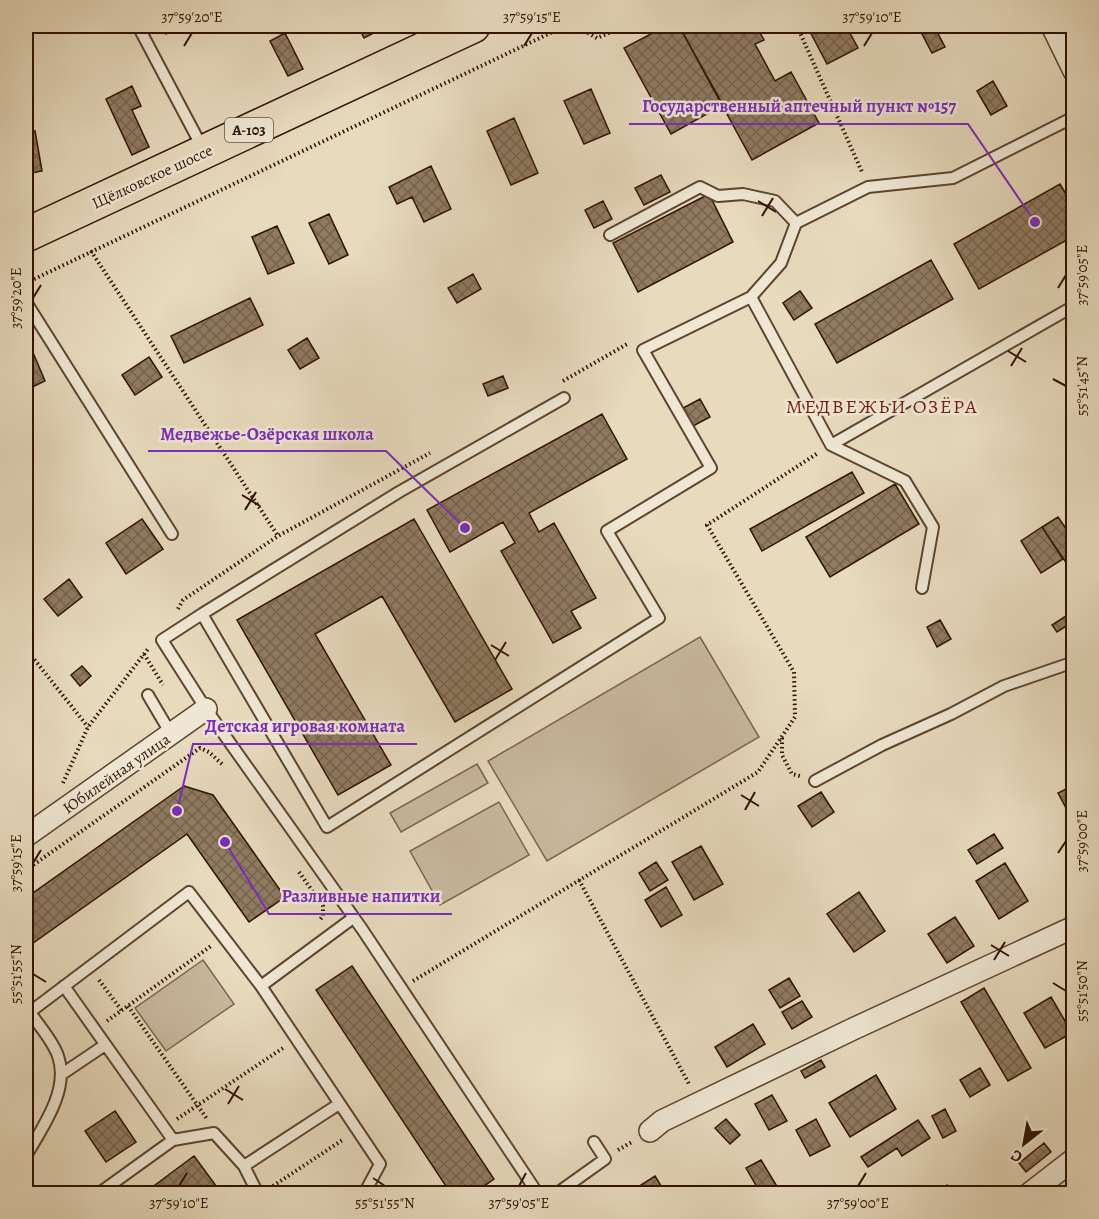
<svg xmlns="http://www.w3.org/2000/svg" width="1099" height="1219" font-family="Alegreya,serif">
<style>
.green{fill:#c8b89d;stroke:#7c654e;stroke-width:1.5}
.building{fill:url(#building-cross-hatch);stroke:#2f1200;stroke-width:1.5}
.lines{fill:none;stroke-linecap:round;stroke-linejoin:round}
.lane-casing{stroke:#5d442f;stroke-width:14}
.street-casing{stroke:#5d442f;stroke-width:24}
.primary-casing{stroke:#2f1200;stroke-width:36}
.path{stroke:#2f1200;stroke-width:4;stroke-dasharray:1.5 3;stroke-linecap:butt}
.lane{stroke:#efe7d4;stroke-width:10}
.street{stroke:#efe7d4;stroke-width:21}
.primary{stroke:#e7dabd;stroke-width:33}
.ticks{fill:none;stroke:#2f1200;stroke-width:2}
.labels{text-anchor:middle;stroke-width:5;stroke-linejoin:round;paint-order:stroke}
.shield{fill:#efe7d4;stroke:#695240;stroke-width:1.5}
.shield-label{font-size:15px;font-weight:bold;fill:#2f1200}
.street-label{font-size:16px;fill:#2f1200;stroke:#efe7d4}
.quarter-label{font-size:20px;letter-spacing:1.5px;fill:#7a1f14;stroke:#efe7d4}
.leader{fill:none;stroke:#7b2cbf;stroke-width:2}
.callout-dot{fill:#7b2cbf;stroke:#efe7d4;stroke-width:2}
.callout-label{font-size:18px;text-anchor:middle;font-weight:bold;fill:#7b2cbf;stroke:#efe7d4;stroke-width:5;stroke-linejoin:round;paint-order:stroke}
.neatline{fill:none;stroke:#2f1200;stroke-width:2}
.ticks-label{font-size:15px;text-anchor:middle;fill:#2f1200}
</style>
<defs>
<pattern id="building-cross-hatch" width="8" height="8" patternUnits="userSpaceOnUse" patternTransform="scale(1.5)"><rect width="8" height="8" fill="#8f7a62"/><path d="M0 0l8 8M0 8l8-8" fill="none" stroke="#75634e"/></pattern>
</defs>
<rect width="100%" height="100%" fill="#e7dabd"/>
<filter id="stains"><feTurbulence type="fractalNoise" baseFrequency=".00333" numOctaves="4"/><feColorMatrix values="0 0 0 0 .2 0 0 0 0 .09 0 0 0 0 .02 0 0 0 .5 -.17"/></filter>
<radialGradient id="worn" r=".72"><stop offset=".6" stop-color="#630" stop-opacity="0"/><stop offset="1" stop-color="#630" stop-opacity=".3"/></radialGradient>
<!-- green -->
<path class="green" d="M700 637 759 737 547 861 488 761Z
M477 764 488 783 401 832 390 813Z
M499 802 529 855 440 905 410 851Z
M203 960 234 1004 166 1051 135 1008Z"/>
<!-- building -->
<path class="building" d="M161 26H181L166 34Z
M358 26H385V27L364 38Z
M666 26H679L723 105 671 134 624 48Z
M679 26H756L764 40 755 44 775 81 791 72 819 123 752 160Z
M807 26H846L858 48 827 64Z
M934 26 945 47 932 53 921 32Z
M285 33 303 69 288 76 270 41Z
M993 81 1007 106 991 115 977 91Z
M132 86 141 106 132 110 149 147 132 155 106 99Z
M591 89 610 133 584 144 564 101Z
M514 118 538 173 511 185 487 131Z
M35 131 42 171 26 174V133Z
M431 166 451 209 424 222 412 197 397 204 389 187Z
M661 175 670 192 644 205 635 188Z
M1060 184 1074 208V236L979 289 954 244Z
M709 194 733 242 638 292 613 243Z
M603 201 612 219 594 228 585 210Z
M329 214 348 255 329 264 309 223Z
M277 226 294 263 268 274 252 237Z
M931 260 953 299 837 363 815 324Z
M473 274 481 289 457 303 448 288Z
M800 291 812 308 794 320 783 303Z
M250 298 263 325 184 363 171 336Z
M26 336 45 381 26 390Z
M307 338 319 358 300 369 288 350Z
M149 357 162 377 135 395 122 375Z
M503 376 508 388 488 396 483 384Z
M700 399 710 417 693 426 683 408Z
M602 414 627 459 529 513 539 532 554 523 596 598 571 611 581 628 553 643 501 551 515 543 503 522 450 552 427 510Z
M852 472 864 493 762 551 750 529Z
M895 484 919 524 830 577 806 537Z
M1058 517 1074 540 1073 573 1042 527Z
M142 519 163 549 126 574 106 543Z
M414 519 512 689 455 722 382 596 315 634 391 765 338 795 237 620Z
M1042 527 1063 559 1041 573 1021 541Z
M69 579 82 597 58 616 44 599Z
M1069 614 1074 621 1057 632 1052 625Z
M940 620 951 639 937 647 927 627Z
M82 666 91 676 80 686 71 675Z
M1074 785V823L1058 793Z
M184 786 213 795 285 897 249 922 187 834 26 948V898Z
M821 792 834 812 812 827 798 806Z
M994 834 1003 848 977 864 968 850Z
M701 846 723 884 694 900 672 862Z
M656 862 668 880 650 891 639 873Z
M1005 863 1028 901 999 919 976 881Z
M666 887 682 915 661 927 645 900Z
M859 892 885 931 854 952 827 914Z
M955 917 974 946 947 963 928 934Z
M352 966 494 1179 480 1189 484 1194H435L446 1186 316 990Z
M789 978 800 996 780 1008 769 990Z
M984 988 1031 1068 1008 1081 961 1002Z
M1051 997 1072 1033 1045 1048 1024 1013Z
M802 1001 812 1017 792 1029 782 1012Z
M753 1024 765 1044 727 1067 715 1047Z
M821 1060 825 1067 805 1078 801 1071Z
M980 1068 990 1085 970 1097 960 1080Z
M876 1075 896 1109 850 1137 829 1103Z
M772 1095 787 1121 769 1130 755 1104Z
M945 1109 956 1131 943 1138 932 1116Z
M115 1111 136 1142 106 1162 85 1131Z
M726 1119 740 1135 730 1144 715 1128Z
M816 1119 830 1146 810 1156 796 1130Z
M918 1120 930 1138 902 1156 897 1148 868 1167 861 1157Z
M1044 1143 1051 1152 1026 1172 1019 1163Z
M194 1156 222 1194H143Z
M761 1160 778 1188 769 1194H761L746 1168Z
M655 1176 666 1194H627Z
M947 1185 953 1194H936V1193Z"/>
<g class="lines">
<defs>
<path id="lane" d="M138 26 202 147
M1074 117 953 178 868 187 796 223 781 263 751 297 831 445 1074 306
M610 235 700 187 718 196 743 194 775 201 796 223
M26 302 172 534
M564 398 399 492 202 614 327 827 659 618 607 531 711 468 643 350 751 297
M831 445 905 481 933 527 922 588
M202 614 162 640 206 709 362 929 538 1194
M148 695 171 734
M815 781 882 745 951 714 1004 686 1074 662
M64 986 173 1140
M261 986 380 1164 364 1194
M26 1011 30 1012 189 892 261 986 353 918
M62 1074 105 1045
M26 1156C42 1128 70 1090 58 1056 53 1041 39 1026 30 1012
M244 1166 339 1104
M98 1194 173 1140 214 1133 244 1166 258 1194
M556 1194 605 1159 594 1142"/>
<path id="street" d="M1052 26 1074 71
M26 836 206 709
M650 1131 662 1121 853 1029 1074 927
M1029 1194 1074 1159"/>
<path id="primary" d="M26 235 473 26"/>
</defs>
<!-- lane casing -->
<use href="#lane" class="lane-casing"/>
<!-- street casing -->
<use href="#street" class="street-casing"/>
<!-- primary casing -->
<use href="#primary" class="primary-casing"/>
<!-- path -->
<path class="path" d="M576 26 597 38 626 26
M797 26 862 172
M91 251 278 536
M26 283 565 26
M563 381 629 343
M178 609 183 600 278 536 430 453
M26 649 88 727
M144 654 163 685
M782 738V755L792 774 800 776
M63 783 88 727 148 649
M26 870 200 748 209 752 223 765
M299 872 323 906V916L319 921
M579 880 689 1084
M99 980 122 1011
M413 981 758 772 795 717 794 672 707 525 818 453
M128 1006 207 1119
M107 1021 211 946
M177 1119 283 1048
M618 1150 632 1142
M273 1186 344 1139"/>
<!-- lane -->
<use href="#lane" class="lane"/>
<!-- street -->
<use href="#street" class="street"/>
<!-- primary -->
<use href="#primary" class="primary"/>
</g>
<!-- ticks -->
<path class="ticks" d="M184 46 192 33M524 46 532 33M864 46 872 33M758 201 776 212M762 216 773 198M1058 288 1066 275M33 298 41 285M1008 351 1026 362M1011 366 1022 348M1053 379 1066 386M242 495 260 506M245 510 256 492M491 645 509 656M495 660 506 642M741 795 759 806M745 810 755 792M1058 853 1066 841M33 863 41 850M991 945 1009 956M994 960 1005 942M33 974 46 982M1053 983 1066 991M225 1089 243 1100M228 1104 239 1086M373 1178 385 1186M179 1186 187 1173M519 1186 526 1173M858 1186 866 1173"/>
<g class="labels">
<!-- shield labels -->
<rect class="shield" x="225" y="118" width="48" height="24" rx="4.5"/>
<g class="shield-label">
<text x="249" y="135">А-103</text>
</g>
<!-- street labels -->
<g class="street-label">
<text transform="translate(152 176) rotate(-25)" y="6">Щёлковское шоссе</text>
<text transform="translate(116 773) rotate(-35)" y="6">Юбилейная улица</text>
</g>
<!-- quarter labels -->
<g class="quarter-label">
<text x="882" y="413">МЕДВЕЖЬИ ОЗЁРА</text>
</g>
</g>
<!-- callouts -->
<path class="leader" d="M1035 222L968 124H629M465 528L386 451H148M177 811L193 744H417M225 842L269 914H452"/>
<g class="callout-dot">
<circle cx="1035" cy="222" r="6"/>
<circle cx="465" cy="528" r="6"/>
<circle cx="177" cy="811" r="6"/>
<circle cx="225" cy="842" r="6"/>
</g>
<g class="callout-label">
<text x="799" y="112">Государственный аптечный пункт №157</text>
<text x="267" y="440">Медвежье-Озёрская школа</text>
<text x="305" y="732">Детская игровая комната</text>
<text x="361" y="902">Разливные напитки</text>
</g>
<!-- margin -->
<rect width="1099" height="1219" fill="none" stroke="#e7dabd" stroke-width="66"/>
<!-- north arrow -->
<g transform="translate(1024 1144) rotate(211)" stroke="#efe7d4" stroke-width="4.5" paint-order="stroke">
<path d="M0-4.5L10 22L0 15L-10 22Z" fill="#2f1200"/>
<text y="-9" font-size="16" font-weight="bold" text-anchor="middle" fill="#2f1200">С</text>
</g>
<rect x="33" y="33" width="1033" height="1153" class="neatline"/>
<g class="ticks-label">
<text x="192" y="22">37°59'20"E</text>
<text x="532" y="22">37°59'15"E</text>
<text x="872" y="22">37°59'10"E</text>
<text transform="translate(1082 275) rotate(-90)" y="5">37°59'05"E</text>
<text transform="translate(16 298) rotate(-90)" y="5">37°59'20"E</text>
<text transform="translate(1082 386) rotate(-90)" y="5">55°51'45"N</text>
<text transform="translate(1082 841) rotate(-90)" y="5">37°59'00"E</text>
<text transform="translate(16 863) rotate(-90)" y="5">37°59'15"E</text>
<text transform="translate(16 974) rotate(-90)" y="5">55°51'55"N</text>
<text transform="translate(1082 991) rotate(-90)" y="5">55°51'50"N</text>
<text x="179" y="1208">37°59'10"E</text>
<text x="385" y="1208">55°51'55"N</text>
<text x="519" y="1208">37°59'05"E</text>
<text x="858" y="1208">37°59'00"E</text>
</g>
<rect width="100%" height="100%" filter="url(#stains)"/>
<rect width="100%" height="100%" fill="url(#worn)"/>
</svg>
